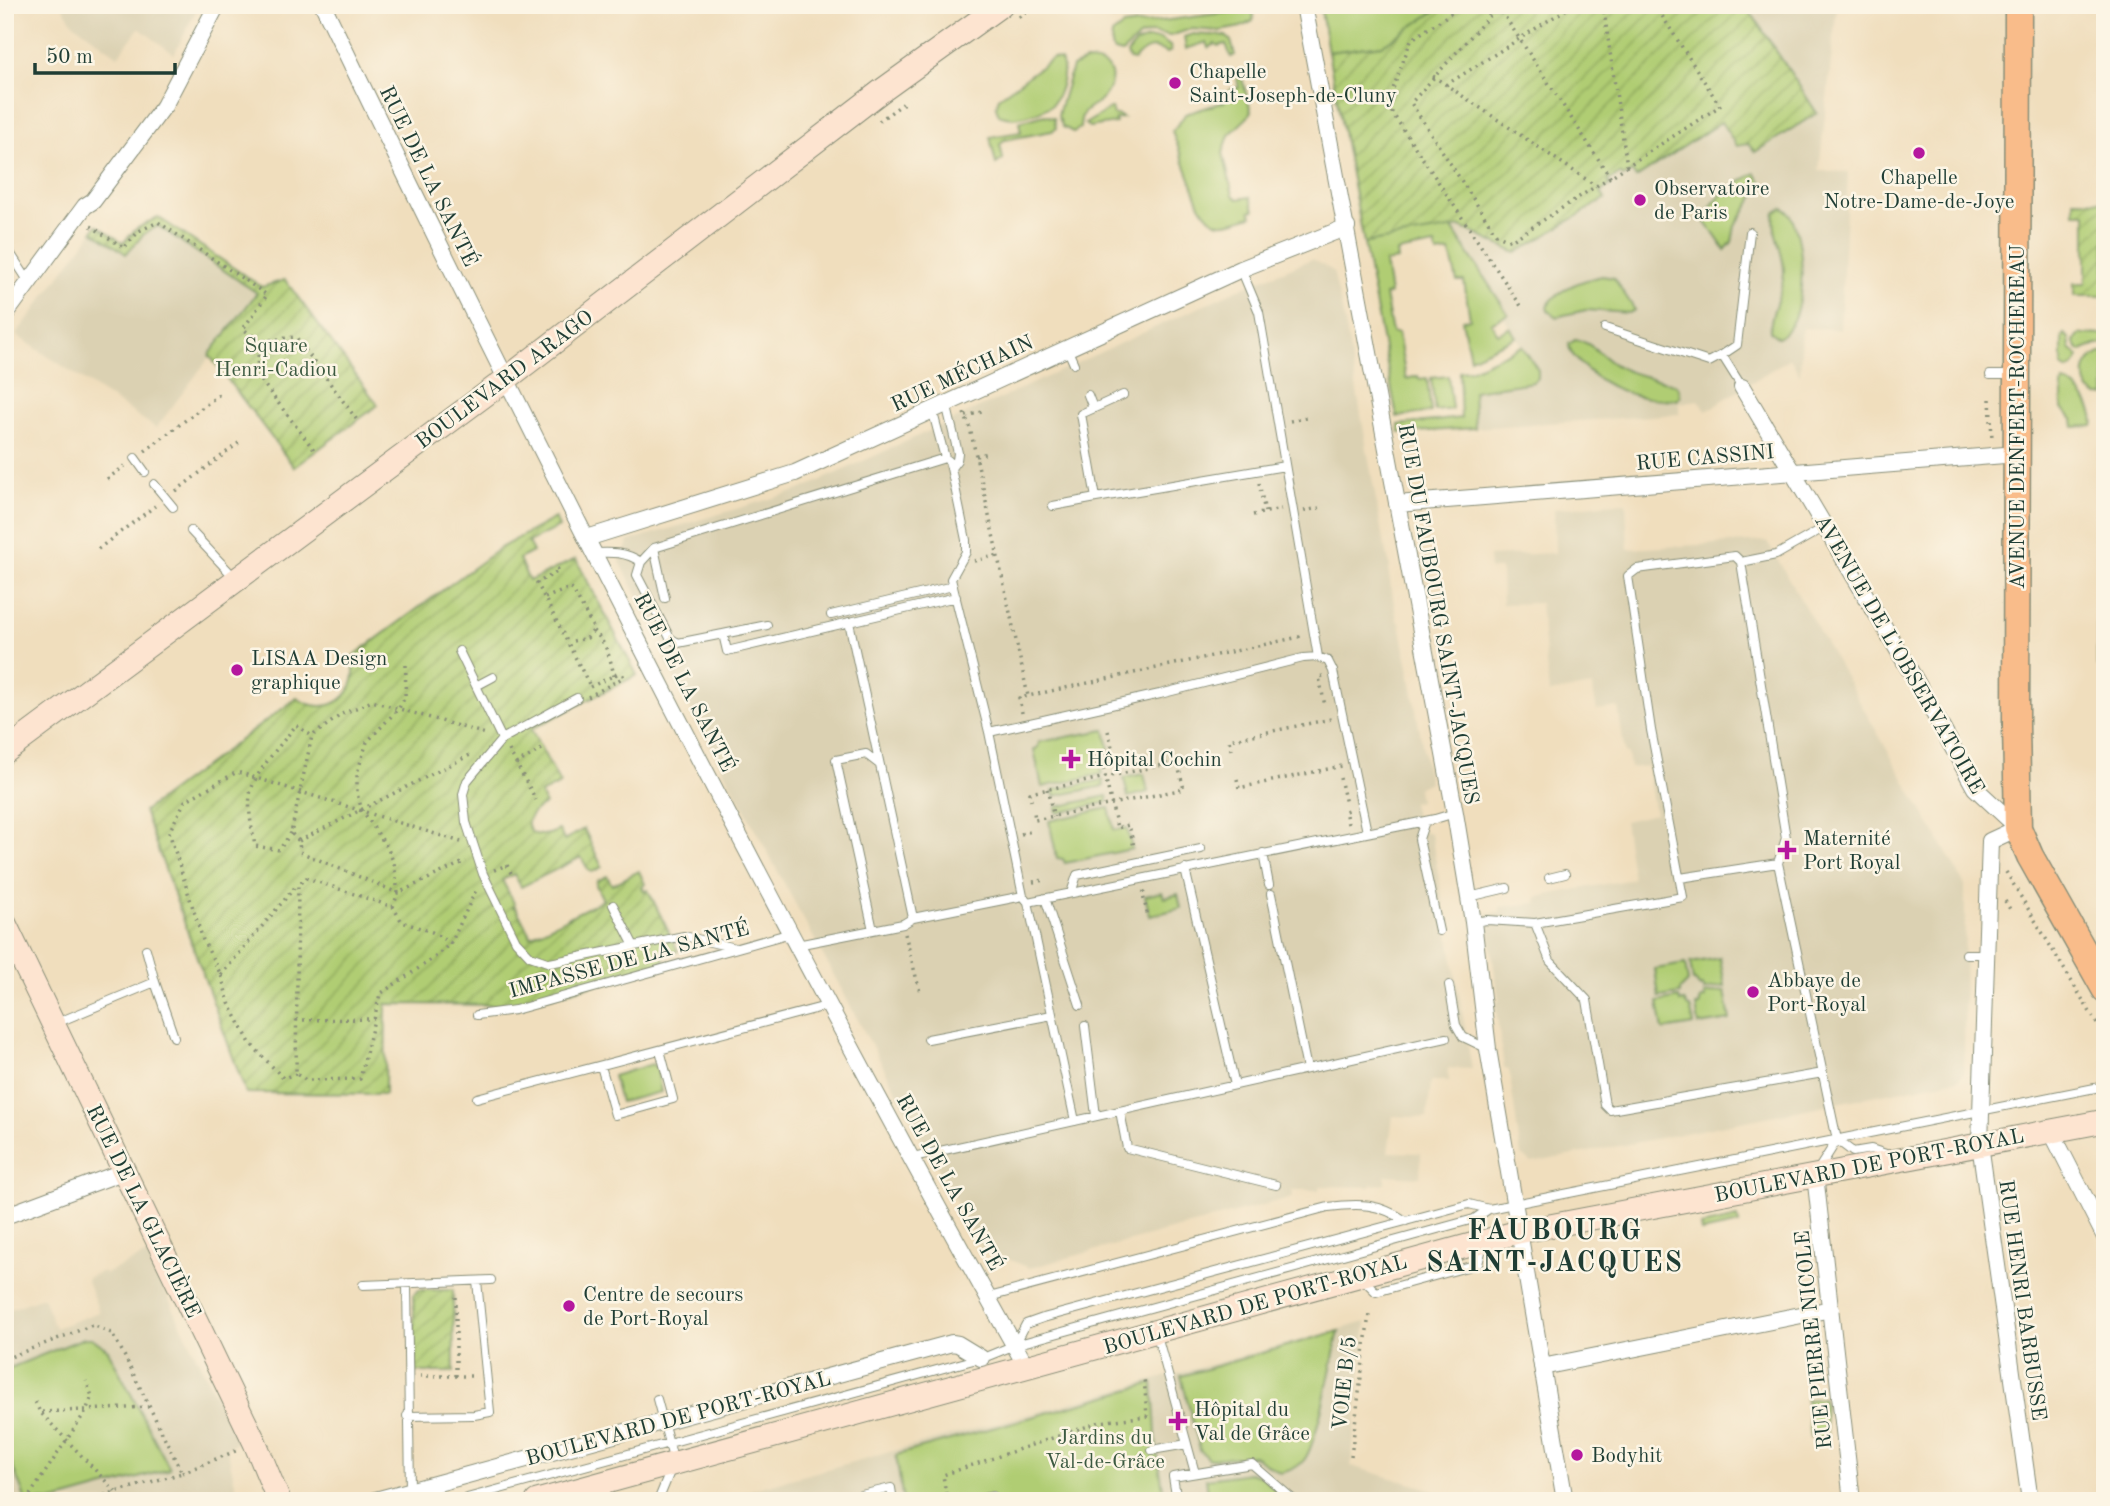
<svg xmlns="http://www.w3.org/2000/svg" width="2110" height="1506" font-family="'Old Standard TT',serif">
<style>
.built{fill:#dbd1b2}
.green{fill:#b0cd73;stroke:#688554;stroke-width:2}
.garden{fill:url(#garden-furrows);stroke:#688554;stroke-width:2}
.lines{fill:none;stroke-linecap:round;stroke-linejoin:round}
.lane-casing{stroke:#888e78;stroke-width:10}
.street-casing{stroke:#888e78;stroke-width:18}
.secondary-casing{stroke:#888e78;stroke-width:25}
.primary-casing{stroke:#888e78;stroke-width:29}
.path{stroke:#888e78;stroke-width:3.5;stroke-dasharray:2 5;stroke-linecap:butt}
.lane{stroke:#fff;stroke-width:8}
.street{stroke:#fff;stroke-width:16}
.secondary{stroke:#fde4d0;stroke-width:23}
.primary{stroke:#f9bc8a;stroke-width:26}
.poi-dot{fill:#b5179e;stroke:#fcf5e5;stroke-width:2.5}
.labels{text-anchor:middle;stroke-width:5;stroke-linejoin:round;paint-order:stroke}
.poi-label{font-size:21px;fill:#1f3d34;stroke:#fcf5e5;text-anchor:start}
.street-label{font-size:21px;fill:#1f3d34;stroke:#fcf5e5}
.park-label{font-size:21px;fill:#3c5a41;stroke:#fcf5e5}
.district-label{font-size:28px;font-weight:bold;letter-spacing:2px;fill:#1f3d34;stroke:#fcf5e5}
</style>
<defs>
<pattern id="garden-furrows" width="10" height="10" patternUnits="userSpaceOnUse" patternTransform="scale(1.75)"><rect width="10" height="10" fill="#b0cd73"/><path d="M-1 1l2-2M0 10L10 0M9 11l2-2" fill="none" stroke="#8fa85f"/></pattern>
</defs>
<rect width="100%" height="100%" fill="#fcf5e5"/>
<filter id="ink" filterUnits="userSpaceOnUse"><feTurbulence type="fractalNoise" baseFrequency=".0143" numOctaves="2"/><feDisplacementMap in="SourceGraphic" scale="14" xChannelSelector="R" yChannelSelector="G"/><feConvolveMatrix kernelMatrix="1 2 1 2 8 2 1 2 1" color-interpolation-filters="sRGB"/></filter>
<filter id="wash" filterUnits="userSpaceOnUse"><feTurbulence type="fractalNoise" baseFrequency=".00686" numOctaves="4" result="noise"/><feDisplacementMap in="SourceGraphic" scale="28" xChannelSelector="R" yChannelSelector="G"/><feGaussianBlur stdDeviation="1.57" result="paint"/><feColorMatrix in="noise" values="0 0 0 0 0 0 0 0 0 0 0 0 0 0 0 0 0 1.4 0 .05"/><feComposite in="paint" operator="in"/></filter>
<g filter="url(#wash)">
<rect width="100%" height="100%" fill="#f0debd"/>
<!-- built -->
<path class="built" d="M61 5H199L174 54 139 28 118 56 73 23Z
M1445 5H1837L1819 171 1848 172 1840 329 1802 328 1800 375 1790 358 1706 411 1699 400 1679 403 1680 414 1475 428 1473 391 1537 368 1503 317 1508 313 1452 229 1383 45Z
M158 226 258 293 156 428 16 335 93 231 126 253 144 234Z
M1312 259 1333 271 1345 323 1384 546 1386 548 1390 568 1388 570 1397 621 1400 623 1429 782 1417 788 1419 801 1412 803 1418 829 1431 834 1472 1069 1448 1068 1449 1081H1431L1427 1118 1393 1116 1388 1152 1421 1153 1420 1177 1385 1175V1184L1371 1185V1187L1319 1186V1190H1292L1293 1197 1030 1268 981 1248 694 716 664 658 669 655 620 562 629 541 800 490 1241 288Z
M1626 502 1628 549 1767 541 1965 885 1964 1073 1959 1079 1532 1163 1521 1155 1509 1070 1504 1067 1495 1002 1499 1001 1486 913 1500 912V907L1537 903 1536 898 1552 894 1633 879 1624 821 1655 814 1647 766 1630 768 1628 754H1625L1618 707 1597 710 1592 686 1549 693 1540 603 1502 604 1501 569H1490L1489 556 1555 553 1554 509Z
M147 1254 237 1440V1442L227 1448 239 1501H5V1311L43 1297 55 1328 99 1312 86 1278 104 1271 105 1274Z
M1366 1322 1351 1466 1471 1501H710Z"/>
<!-- green -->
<path class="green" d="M1121 5H1216L1126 18H1112L1108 15Z
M1320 5H1445L1383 45 1328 52Z
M1254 9 1253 21 1241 27 1220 31 1191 29 1170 36 1152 33 1139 37 1122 53 1114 51 1111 47 1112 34 1123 26Z
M1193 34 1226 36 1231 41 1235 55 1231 57 1226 44 1218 46 1215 44 1209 48 1207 42 1186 49 1184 37Z
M1148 39H1160L1170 46 1171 51 1167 53C1152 45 1145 47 1134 60L1129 59 1127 54 1136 43Z
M1053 58 1061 60C1067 74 1060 93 1052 105 1037 114 1015 122 999 115L996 107 999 97Z
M1085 61C1112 61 1119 76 1103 98 1097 105 1085 108 1082 116 1081 118 1080 126 1080 128L1073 132 1063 127 1058 116 1059 111 1072 67Z
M1241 75 1251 111 1248 117 1229 135 1223 153 1233 195 1238 199 1250 197 1254 210 1250 211 1252 216C1226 223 1216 232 1200 205L1172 131 1181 121 1185 114 1224 102 1222 92H1229L1231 89 1239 88 1237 78Z
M1111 108 1113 115H1118L1123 118 1115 119 1116 123 1089 127 1085 124Z
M1045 115 1054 118 1056 128 1052 131 1004 140 1000 144 1003 159 996 164 990 137 1021 132 1019 122Z
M1397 144 1508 314 1491 323 1498 334 1510 327 1516 337 1470 358 1462 320 1470 319 1464 281H1457L1450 252 1437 254 1435 245 1397 252 1398 260 1385 262 1390 294 1385 295 1392 333H1398L1406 379 1418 376 1419 379 1427 378 1431 412 1397 417 1364 243 1372 242Z
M1755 173 1761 181V187L1735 226 1732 242 1725 250 1705 221C1711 195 1734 186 1755 173Z
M1783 208C1792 212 1793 221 1796 230 1805 257 1806 321 1778 338L1770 331C1770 311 1783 293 1784 272 1784 252 1771 232 1775 213Z
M1602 276 1614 278 1635 310 1629 313 1586 310 1556 317 1548 311 1547 307C1557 289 1583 280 1602 276Z
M2064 334 2069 338 2070 348 2079 357 2074 366 2067 370 2062 366V337Z
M2081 334 2105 335V344H2098L2082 351 2078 350 2074 341Z
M1575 340C1592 341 1602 358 1617 366 1635 377 1656 377 1676 385L1679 389 1680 396 1678 399C1642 402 1604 389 1580 363 1574 356 1569 352 1569 344Z
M1522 346 1538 370V378L1533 382 1473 391 1475 428 1400 433 1399 425 1461 418 1459 371 1470 370Z
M2100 353H2105V396H2097L2088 389C2081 375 2085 360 2100 353Z
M1448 376 1452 409 1435 411 1431 378Z
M2064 382C2079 385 2097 412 2093 426L2074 427 2073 419 2062 409V386Z
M1105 730 1109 749 1097 752 1102 774 1042 787 1034 750 1038 747 1039 742Z
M1144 774 1148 792 1128 797 1124 778Z
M1103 780 1104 786 1054 796 1053 790Z
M1107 796 1108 802 1057 813 1056 807Z
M1109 808 1114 830 1127 828 1132 849 1065 863 1063 859 1057 858 1049 821Z
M1162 892 1164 898 1178 894 1181 908 1150 916 1145 896Z
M1720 958 1725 986 1704 990 1703 986 1700 987 1695 981H1693L1690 963Z
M1685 964 1688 982 1680 990V994L1659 997 1655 969Z
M1725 991 1730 1020 1699 1025 1696 1006H1699L1701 999 1705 998 1704 994Z
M1679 998 1680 1002 1684 1001 1688 1007H1690L1694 1025 1663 1030 1658 1002Z
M652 1064 657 1068 661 1092 620 1102 613 1076Z
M1738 1218 1739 1224 1702 1232 1701 1226Z
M1339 1331C1333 1355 1317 1445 1304 1460 1298 1468 1290 1471 1280 1473L1254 1456 1208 1459 1200 1450 1181 1376Z
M84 1338H92L108 1350 170 1469 55 1501H26L5 1446V1370Z
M1153 1383 1157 1452 1165 1501H903L896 1455Z
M1823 1398 1827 1436 1810 1438 1806 1400Z
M1249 1473 1263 1477 1286 1501H1209L1206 1479Z"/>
<!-- garden -->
<path class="garden" d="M1445 5H1746L1817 113 1755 152 1748 144 1737 146 1721 122 1636 178 1632 172 1623 177 1620 174 1608 181 1610 185 1601 192 1605 199 1516 253 1461 227 1364 243 1328 52 1383 45Z
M2074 200 2105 201V296H2074V283H2086V213H2074Z
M158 217 262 287 285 280 378 405 294 467 209 355 257 293 158 226 144 234 126 254 93 231 97 225 123 243 136 229Z
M555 518 559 527 528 542 533 552 519 559 529 581 576 559 637 675 531 729 560 784 540 794 545 804C514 820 529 846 559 830L564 840 584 829 602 867 592 872 589 871 581 857 521 887 514 874 502 880 515 905 513 907 516 908 531 936 603 900 596 885 597 881 607 876 612 885 639 871 645 884 642 887 645 892 648 890 678 951 663 956 666 966 516 1005 386 1004 385 1094 246 1093 144 811 297 698C329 720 363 694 352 657L500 548Z
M2099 595H2105V668L2097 666V598Z
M419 1290H453L454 1372H416L413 1295Z"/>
</g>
<g filter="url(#ink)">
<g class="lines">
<defs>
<path id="lane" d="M5 245 29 282
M1241 269 1259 312 1318 657
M1605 328 1709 362 1722 355
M1067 348 1074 364
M1990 375H2012
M1742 387 1722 355 1737 345 1750 232
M1088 395 1093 408
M1123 395 1081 414 1096 498 1285 466
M946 403 958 453 957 460 951 468 966 540V552L951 579 989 732 1023 896 1028 902 1075 1121
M932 409 945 458
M135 458 145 472
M154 484 173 507
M1053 506 1096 498
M191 531 234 577
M654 548 641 562 637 575 670 638 678 643 723 634 727 651 956 597
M595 553C612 552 626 552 641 562
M1741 562 1786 838 1778 863
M665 598 654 548 945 458 949 461 951 468
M831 615 953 586
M849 622 913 918
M723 634 767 625
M459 651 502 739
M476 686 493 677
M577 698 502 739 467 781 463 794 466 822 483 874 516 941 530 956 550 963 684 936 736 948
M989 732 1160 694 1303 658 1318 657 1328 661 1333 671 1367 832
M1425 821 1419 839 1439 931
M1263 853 1269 885
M1185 869 1235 1085
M1549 878 1565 874
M1680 878 1778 863 1837 1140 1853 1152 1871 1149 1889 1155
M1071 893 1077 875 1201 849
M1271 894 1307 1069
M1469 897 1507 888
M1045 898 1080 1005
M1028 902 1435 819 1455 813
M613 905 634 946
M1473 922 1487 920 1535 923 1550 961 1587 1000 1605 1105 1610 1110 1823 1073
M1535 923 1683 897 1651 730 1628 576 1637 569 1735 556 1741 562 1776 555 1825 527
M873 930 836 760 866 754 879 764
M797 945 903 924 913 918 1023 896
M146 949 155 982 174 1037
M1966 954H1986
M1449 985 1456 1025 1463 1037 1488 1049
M477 1015 515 1010 791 933
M54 1024 155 982
M1085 1026 1096 1116
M928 1039 1052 1015
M601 1066 615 1115 673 1099 660 1050
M477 1098 830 1005
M1120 1111 1127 1148 1276 1185
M913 1157 1446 1038
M1818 1170 1837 1140
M1363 1279 1376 1292 1478 1264 1483 1244
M407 1284 410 1490
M363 1285 491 1280
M989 1297 1328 1207C1360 1203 1378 1203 1406 1221
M1157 1335 1195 1473
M1015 1345 1026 1324 1043 1318 1469 1204 1489 1209
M657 1399 674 1462 658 1501
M407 1416 474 1415 490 1412 477 1281
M1152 1450 1187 1444
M456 1501 988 1356 1015 1345 1474 1219 1489 1209 2105 1086
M836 1501 891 1488 893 1501
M967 1501 993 1496
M1177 1501 1173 1477 1252 1464 1295 1501"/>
<path id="street" d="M323 5C545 466 777 922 1027 1368
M1304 5 1455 813 1473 922 1488 1049 1565 1501
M5 315 85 206 93 201 164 106 217 5
M1742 387 1915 679 1975 788 2018 828 1990 841 1980 1144 2030 1501
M1397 504 2017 454
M587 538 795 473 1241 269 1347 227
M2051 1131 2105 1237
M1815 1175 1852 1501
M5 1216 125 1171
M1542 1367 1831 1309
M372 1501 952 1343 958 1344 981 1358"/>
<path id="secondary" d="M5 752 505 380 880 92 1001 5
M5 924 255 1443 279 1501
M537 1501 1518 1232 2105 1121"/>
<path id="primary" d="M2018 5 2016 725 2018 828 2030 856 2105 989"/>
</defs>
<!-- lane casing -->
<use href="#lane" class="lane-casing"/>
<!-- street casing -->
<use href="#street" class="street-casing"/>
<!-- secondary casing -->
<use href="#secondary" class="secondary-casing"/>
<!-- primary casing -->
<use href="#primary" class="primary-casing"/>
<!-- path -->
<path class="path" d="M1463 5 1411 40 1387 105 1521 306
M1499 5 1411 103 1496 234 1511 241 1720 106 1655 5
M1603 5 1627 166
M1498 6 1612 180
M1019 17 1034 5
M1433 76 1596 186
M1446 85 1573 5
M879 121 904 103
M91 226 124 248 139 231 158 222 267 295 243 329 260 341 296 337 357 420
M260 341 256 374 315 451
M1990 399 1992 439
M964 413 970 428 1028 696
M966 416 982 412
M1290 421 1306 418
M145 451 221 393
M976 456 988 453
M107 479 125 466
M1259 483 1265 512
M176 491 240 442
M1304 511 1319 508
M1253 515 1281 509
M98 549 155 506
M974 561 999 555
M557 568 559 571 537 583 590 686
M545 598 570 588 573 590 592 625 593 631 587 638 568 642
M593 631C606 641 611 660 614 676
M2102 632H2105
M2102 663 2105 660
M406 665 405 697 399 708 367 742 357 773V794L362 810 387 847 394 863 398 893 466 861
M1323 676 1319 677 1325 706
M590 687 621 672
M588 697 624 677 621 672
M1022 713 1019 698 1299 637 1300 641
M1108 731 1113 751 1100 754 1117 828 1129 825 1134 847
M509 750 536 800
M1231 750 1229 740 1331 719
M516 764 542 749
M1340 778 1346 804
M1237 779 1239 788 1342 766
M1047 789 1054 817
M1031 801 1030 793 1177 762 1184 789 1035 820 1034 812
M1348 824 1345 811 1351 809
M291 833 279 850 255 846C252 829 248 812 250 795 253 773 283 743 296 725L312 736
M1021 834 1032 831
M299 841 470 755
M494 870 507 865 512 875
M2006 872 2105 1037
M1033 882 1045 880
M1144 891 1143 895 1148 917
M2005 901 2011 911
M393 907 398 893 300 852 299 841 291 833 312 736 342 714 372 701 486 734
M905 934 920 992
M451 943 432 932 402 922 393 907 306 878 298 885 296 1074 306 1080 360 1079 380 994 434 958 451 943 476 890
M221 975 296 886
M296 1020 374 1019
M296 1074 283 1078 250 1043 229 1003 221 975 203 940 169 832 185 801 237 772 461 842
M5 1359 93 1325 111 1333 120 1347 182 1473 84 1501
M420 1376H476
M456 1376V1293
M35 1402 40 1412 116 1492
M42 1412 148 1407
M1351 1456 1369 1314
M5 1471 17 1501
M182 1473 238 1450
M26 1501 86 1411 92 1396 86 1381
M947 1501 943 1475 1100 1422 1147 1416 1144 1377"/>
<!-- lane -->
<use href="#lane" class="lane"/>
<!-- street -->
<use href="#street" class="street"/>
<!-- secondary -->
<use href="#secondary" class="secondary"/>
<!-- primary -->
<use href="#primary" class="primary"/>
</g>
</g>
<!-- markers -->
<g class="poi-dot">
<circle cx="1175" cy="83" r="7"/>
<circle cx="1919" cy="153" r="7"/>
<circle cx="1640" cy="200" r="7"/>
<circle cx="237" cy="670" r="7"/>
<path d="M1067.5 748.5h7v7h7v7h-7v7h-7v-7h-7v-7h7z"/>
<path d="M1783.5 839.5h7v7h7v7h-7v7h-7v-7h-7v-7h7z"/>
<circle cx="1753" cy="992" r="7"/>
<circle cx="569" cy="1306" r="7"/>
<path d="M1174.5 1410.5h7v7h7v7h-7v7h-7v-7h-7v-7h7z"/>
<circle cx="1577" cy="1455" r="7"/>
</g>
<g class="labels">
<!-- poi labels -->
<g class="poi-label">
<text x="1189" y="78">Chapelle<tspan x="1189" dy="24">Saint-Joseph-de-Cluny</tspan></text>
<text x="1919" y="184" text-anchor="middle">Chapelle<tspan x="1919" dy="24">Notre-Dame-de-Joye</tspan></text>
<text x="1654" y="195">Observatoire<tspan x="1654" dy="24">de Paris</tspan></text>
<text x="251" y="665">LISAA Design<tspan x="251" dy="24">graphique</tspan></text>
<text x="1087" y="766">Hôpital Cochin</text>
<text x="1803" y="845">Maternité<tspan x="1803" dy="24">Port Royal</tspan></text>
<text x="1767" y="987">Abbaye de<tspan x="1767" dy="24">Port-Royal</tspan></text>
<text x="583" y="1301">Centre de secours<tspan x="583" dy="24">de Port-Royal</tspan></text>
<text x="1194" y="1416">Hôpital du<tspan x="1194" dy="24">Val de Grâce</tspan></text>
<text x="1591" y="1462">Bodyhit</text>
</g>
<!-- street labels -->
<g class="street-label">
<text transform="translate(429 176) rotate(64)" y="7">RUE DE LA SANTÉ</text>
<text transform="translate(962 373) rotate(-25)" y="7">RUE MÉCHAIN</text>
<text transform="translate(504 379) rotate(-37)" y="7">BOULEVARD ARAGO</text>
<text transform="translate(2017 417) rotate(-90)" y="7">AVENUE DENFERT-ROCHEREAU</text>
<text transform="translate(1705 457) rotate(-5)" y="7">RUE CASSINI</text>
<text transform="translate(1439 614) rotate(80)" y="7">RUE DU FAUBOURG SAINT-JACQUES</text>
<text transform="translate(1900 654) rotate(60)" y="7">AVENUE DE L'OBSERVATOIRE</text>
<text transform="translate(685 682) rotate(63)" y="7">RUE DE LA SANTÉ</text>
<text transform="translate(629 959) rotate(-15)" y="7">IMPASSE DE LA SANTÉ</text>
<text transform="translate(1869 1165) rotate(-11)" y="7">BOULEVARD DE PORT-ROYAL</text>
<text transform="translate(950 1182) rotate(61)" y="7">RUE DE LA SANTÉ</text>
<text transform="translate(144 1211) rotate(64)" y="7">RUE DE LA GLACIÈRE</text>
<text transform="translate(2023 1300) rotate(82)" y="7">RUE HENRI BARBUSSE</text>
<text transform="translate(1255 1304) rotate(-16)" y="7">BOULEVARD DE PORT-ROYAL</text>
<text transform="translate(1813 1340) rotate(-96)" y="7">RUE PIERRE NICOLE</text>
<text transform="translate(1344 1383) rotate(-84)" y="7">VOIE B/5</text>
<text transform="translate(678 1418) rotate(-15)" y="7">BOULEVARD DE PORT-ROYAL</text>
</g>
<!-- park labels -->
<g class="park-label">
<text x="276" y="352">Square<tspan x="276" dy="24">Henri-Cadiou</tspan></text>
<text x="1105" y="1444">Jardins du<tspan x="1105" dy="24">Val-de-Grâce</tspan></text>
</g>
<!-- district labels -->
<g class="district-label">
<text x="1555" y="1239">FAUBOURG<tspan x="1555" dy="32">SAINT-JACQUES</tspan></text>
</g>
</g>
<!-- margin -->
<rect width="2110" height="1506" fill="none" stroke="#fcf5e5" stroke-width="28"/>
<!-- scale -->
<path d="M35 63v10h140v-10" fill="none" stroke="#1f3d34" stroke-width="3.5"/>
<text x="46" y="63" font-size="21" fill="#1f3d34" stroke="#fcf5e5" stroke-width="5" paint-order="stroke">50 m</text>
</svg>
